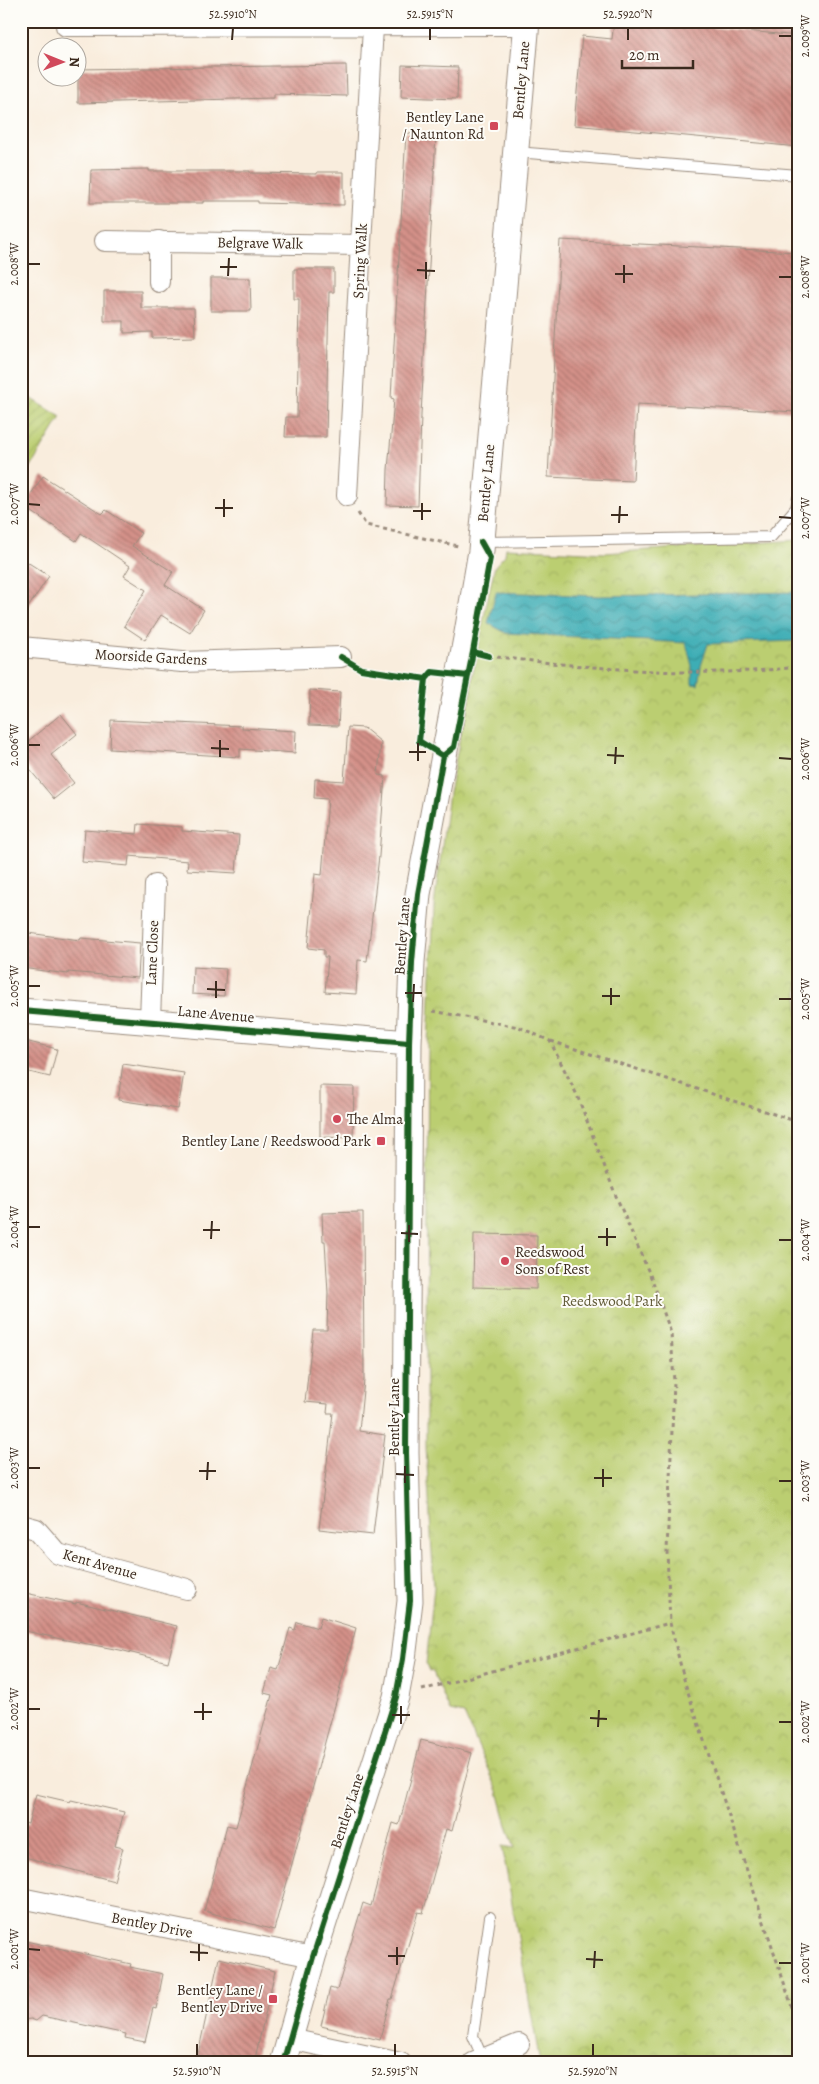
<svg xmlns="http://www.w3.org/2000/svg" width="819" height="2084" font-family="Alegreya,serif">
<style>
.park{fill:url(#park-crowns);stroke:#7b7c48}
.garden{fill:url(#garden-furrows);stroke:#7b7c48}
.water{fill:url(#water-waves);stroke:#3c6c6a}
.building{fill:url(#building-back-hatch)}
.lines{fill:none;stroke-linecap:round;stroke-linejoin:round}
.service-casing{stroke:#9a8c7e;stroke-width:12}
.minor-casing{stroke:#9a8c7e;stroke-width:22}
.tertiary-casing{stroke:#9a8c7e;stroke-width:27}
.path{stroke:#9a8c7e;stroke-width:3;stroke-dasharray:4 4;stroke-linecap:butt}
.service{stroke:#fff;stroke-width:10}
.minor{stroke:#fff;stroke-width:20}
.tertiary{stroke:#fff;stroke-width:25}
.cycleway-casing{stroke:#fdfcf7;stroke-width:9}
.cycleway{stroke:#1b5e20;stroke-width:6}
.ticks{fill:none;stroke:#3b2a1e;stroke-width:2}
.poi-dot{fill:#d1495b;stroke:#fdfcf7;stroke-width:2}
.labels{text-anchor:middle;stroke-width:4;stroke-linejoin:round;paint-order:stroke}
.street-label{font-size:15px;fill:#3b2a1e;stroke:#fdfcf7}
.poi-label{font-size:15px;fill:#3b2a1e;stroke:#fdfcf7;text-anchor:end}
.park-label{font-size:15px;fill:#615b37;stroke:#fdfcf7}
.neatline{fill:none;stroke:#3b2a1e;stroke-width:2}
.ticks-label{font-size:12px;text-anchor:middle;fill:#3b2a1e}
</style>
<defs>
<pattern id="park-crowns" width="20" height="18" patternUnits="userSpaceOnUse" patternTransform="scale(1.25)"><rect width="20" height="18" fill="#bbce71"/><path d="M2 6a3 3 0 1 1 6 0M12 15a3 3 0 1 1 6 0" fill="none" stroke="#a2b161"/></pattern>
<pattern id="garden-furrows" width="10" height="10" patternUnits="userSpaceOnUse" patternTransform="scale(1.25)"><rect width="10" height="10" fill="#bbce71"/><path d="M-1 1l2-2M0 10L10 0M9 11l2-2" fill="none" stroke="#a2b161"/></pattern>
<pattern id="water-waves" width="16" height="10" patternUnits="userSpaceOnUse" patternTransform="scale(1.25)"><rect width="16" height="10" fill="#3cadb5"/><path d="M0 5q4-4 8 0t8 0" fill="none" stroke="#348d93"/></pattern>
<pattern id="building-back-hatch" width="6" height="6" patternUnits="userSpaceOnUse" patternTransform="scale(1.25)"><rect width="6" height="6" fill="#d49189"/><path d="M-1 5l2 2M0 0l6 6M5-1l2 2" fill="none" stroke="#ad776f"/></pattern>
</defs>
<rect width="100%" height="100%" fill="#fdfcf7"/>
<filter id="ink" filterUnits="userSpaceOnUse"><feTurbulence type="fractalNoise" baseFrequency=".02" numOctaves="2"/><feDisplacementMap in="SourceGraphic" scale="10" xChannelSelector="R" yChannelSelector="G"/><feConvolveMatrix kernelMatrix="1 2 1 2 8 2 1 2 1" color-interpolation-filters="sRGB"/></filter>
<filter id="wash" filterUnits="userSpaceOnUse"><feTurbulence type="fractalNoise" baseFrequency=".0096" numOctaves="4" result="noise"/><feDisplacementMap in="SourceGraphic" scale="20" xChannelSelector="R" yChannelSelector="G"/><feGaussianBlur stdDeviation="1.12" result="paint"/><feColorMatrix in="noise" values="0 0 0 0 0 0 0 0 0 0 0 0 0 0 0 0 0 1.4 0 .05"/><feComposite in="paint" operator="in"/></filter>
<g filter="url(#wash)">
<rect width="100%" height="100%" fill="#f9eddd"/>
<!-- park -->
<path class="park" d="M798 540V2063H540L502 1846 515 1848 508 1829 498 1791 464 1714 450 1711 433 1672 429 1671 426 1664 434 1587 426 1447V1337L428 1045 434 906 449 793 489 592 495 566 505 555 506 548 605 553Z"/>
<!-- garden -->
<path class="garden" d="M21 392 61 417 21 483Z"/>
<!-- water -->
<path class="water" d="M496 592 599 596 798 592V641L708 644 701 666 698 685 692 684V666L686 643 506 633 488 623Z"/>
<g id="blocks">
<!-- building -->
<path class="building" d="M614 21H648L798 36V147L574 125 582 36 612 39Z
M346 65 347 96 274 94V98L78 103V69Z
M402 65 458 67 457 99 401 97Z
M406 133 436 135 421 415 418 506 387 505 388 470 394 399 391 398Z
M149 169V171H250V173L317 174V172H344V205L258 203V201H203V203H90L91 170Z
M560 240 798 252V412L637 404 633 481 548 477Z
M294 269H334V292H329L326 437H285L286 417H297L299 299H294Z
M211 278H250L251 311H211Z
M104 291H141V308H194L195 337 152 338V332L124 333V321H104Z
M43 476 102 514 106 510 141 533 132 546 173 572 165 585 204 610 190 633 161 615 145 640 124 626 146 590 124 576 130 566 81 533 76 541 23 506Z
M21 558 49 576 21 618Z
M310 690 340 692 338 726 309 725Z
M61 714 77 734 51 755 74 783 54 799 21 759V747Z
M111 720 242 726V728L296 731 295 753 240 749V757L110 749Z
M348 727 364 728 381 742 378 775 385 776 379 856 367 961 358 960 356 994 325 992 328 957H324V950L308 948 315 874 322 875 328 799 314 798 315 779 344 781Z
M138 824 182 827V831L239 835 236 873 187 870 188 861 129 856 128 866 82 862 85 830 137 834Z
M21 932 80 940 81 938 140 943 138 978 68 972V974L21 968Z
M193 967 226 969 224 996 192 994Z
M21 1040 57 1049 50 1077 21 1070Z
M123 1064 184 1073 178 1109 118 1100Z
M320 1086 354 1087 353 1138 320 1137Z
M363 1212 364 1380 359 1431 385 1435 373 1535 319 1529 333 1413H327L328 1404 305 1402 313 1330H327L328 1293 325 1241H323L322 1213Z
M474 1234 537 1235 536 1289 473 1287Z
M21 1592 76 1604V1602L177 1626 168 1662 120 1650 61 1639 21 1630Z
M321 1617 356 1628 274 1930 204 1911 227 1825 236 1827 272 1695 264 1693 271 1668 278 1670 290 1628 295 1630 297 1622 318 1628Z
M421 1740 472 1753 452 1831 446 1829 423 1913 418 1912 392 1999H390L380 2040 321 2026 330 1988 337 1990 363 1903 371 1906 393 1823 399 1825Z
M36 1794 70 1802 71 1800 124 1812 115 1846 123 1848 114 1881 21 1856V1822L28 1824Z
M21 1940 131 1964 130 1967 163 1974 156 2009 153 2008 145 2042 125 2038 126 2034 42 2016 36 2021 31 2019 21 2020Z
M219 1958 275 1971 254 2063H196Z"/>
</g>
</g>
<g filter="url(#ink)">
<use href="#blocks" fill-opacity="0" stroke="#9a8c7e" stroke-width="1"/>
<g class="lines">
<defs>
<path id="service" d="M516 152 798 175
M482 542 771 537 796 508 798 498
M483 2059 473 2036 490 1917"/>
<path id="minor" d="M66 26 526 25
M105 241 361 245
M159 241V282
M347 496 373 27
M21 647 182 662 341 657
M150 1020 155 885
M21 1525 36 1529 58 1554 187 1589
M21 1898 313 1957
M290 2039 401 2063
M473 2063 519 2044"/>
<path id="tertiary" d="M21 1011 409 1043
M283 2063 313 1957 396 1697 403 1659 410 1601 406 1453 409 1043 412 962 418 894 467 633 481 551 527 21"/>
</defs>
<!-- service casing -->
<use href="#service" class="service-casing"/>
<!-- minor casing -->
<use href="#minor" class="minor-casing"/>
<!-- tertiary casing -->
<use href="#tertiary" class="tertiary-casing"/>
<!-- path -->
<path class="path" d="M358 513 366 525 458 546
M489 656C590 668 697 679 798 667
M433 1011 519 1027 550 1041 577 1095 616 1196 653 1282 671 1333 674 1382 667 1551 670 1623 685 1683 798 2025
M551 1041 798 1122
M422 1690 670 1623"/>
<!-- service -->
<use href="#service" class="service"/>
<!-- minor -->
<use href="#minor" class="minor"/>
<!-- tertiary -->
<use href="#tertiary" class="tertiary"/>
<defs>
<path id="cycleway" d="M473 652 490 558 481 542
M341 657 361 669 426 679 432 672 468 676 473 652 489 656
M426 679 419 741 443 756
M443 756 454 747 468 676
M21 1011 409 1043
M283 2063 313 1957 396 1697 403 1659 410 1601 406 1453 409 1043 412 962 418 894 443 756"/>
</defs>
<!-- cycleway casing -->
<use href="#cycleway" class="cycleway-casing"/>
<!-- cycleway -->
<use href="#cycleway" class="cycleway"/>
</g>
</g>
<!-- ticks -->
<path class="ticks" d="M779 36H792M232 40 233 28M430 40V28M628 40V28M28 264H40M220 267H237M417 270 435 271M615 274H633M228 276 229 258M779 277H792M426 279V262M624 283V265M28 504 40 505M215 508H233M413 511H431M611 515H628M224 517V499M779 517 792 518M422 520V503M619 523 620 506M28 745H40M211 748 229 749M409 752H426M607 755 624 756M220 757V740M779 758 792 759M418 761V743M615 764 616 747M28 986H40M207 989 225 990M405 993H422M602 996H620M216 998V981M779 999H792M413 1002 414 984M611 1005V988M28 1227H40M203 1230H220M401 1233 418 1234M598 1237H616M211 1239 212 1221M779 1240H792M409 1242V1225M607 1246V1228M28 1468H40M199 1471H216M396 1474 414 1475M594 1478H612M207 1480 208 1462M779 1481H792M405 1483V1466M603 1487V1469M28 1709H40M194 1712H212M392 1715H410M590 1718 607 1719M203 1720V1703M779 1722H792M401 1724V1706M598 1727 599 1710M28 1949 40 1950M190 1952 208 1953M388 1956H405M586 1959 603 1960M199 1961V1944M779 1963H792M397 1965V1947M594 1968 595 1951M197 2056V2044M395 2056V2044M593 2056V2044"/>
<!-- markers -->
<g class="poi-dot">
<rect x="489" y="121" width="10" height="10" rx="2.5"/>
<circle cx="337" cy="1119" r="5"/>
<rect x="376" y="1136" width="10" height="10" rx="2.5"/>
<circle cx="505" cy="1261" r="5"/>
<rect x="268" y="1994" width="10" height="10" rx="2.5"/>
</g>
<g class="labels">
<!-- street labels -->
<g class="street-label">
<text transform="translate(521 80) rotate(-85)" y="5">Bentley Lane</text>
<text transform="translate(260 243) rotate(1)" y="5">Belgrave Walk</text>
<text transform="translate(360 261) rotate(-87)" y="5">Spring Walk</text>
<text transform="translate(486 483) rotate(-85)" y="5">Bentley Lane</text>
<text transform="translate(151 657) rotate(3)" y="5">Moorside Gardens</text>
<text transform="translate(402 936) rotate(-86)" y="5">Bentley Lane</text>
<text transform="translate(152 953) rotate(-88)" y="5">Lane Close</text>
<text transform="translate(216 1014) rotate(5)" y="5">Lane Avenue</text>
<text transform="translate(394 1417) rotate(-90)" y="5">Bentley Lane</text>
<text transform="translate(100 1564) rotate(16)" y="5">Kent Avenue</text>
<text transform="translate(347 1811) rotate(-72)" y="5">Bentley Lane</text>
<text transform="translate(152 1925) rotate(11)" y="5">Bentley Drive</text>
</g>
<!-- poi labels -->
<g class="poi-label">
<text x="484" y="122">Bentley Lane<tspan x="484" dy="17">/ Naunton Rd</tspan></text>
<text x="347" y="1124" text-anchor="start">The Alma</text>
<text x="371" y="1146">Bentley Lane / Reedswood Park</text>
<text x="515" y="1257" text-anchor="start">Reedswood<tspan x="515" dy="17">Sons of Rest</tspan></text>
<text x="263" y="1995">Bentley Lane /<tspan x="263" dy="17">Bentley Drive</tspan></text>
</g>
<!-- park labels -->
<g class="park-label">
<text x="612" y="1306">Reedswood Park</text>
</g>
</g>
<!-- margin -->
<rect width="819" height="2084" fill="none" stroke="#fdfcf7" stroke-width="55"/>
<!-- north arrow -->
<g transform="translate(62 62) rotate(91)"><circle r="24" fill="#fdfcf7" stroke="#afa8a0"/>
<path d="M0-4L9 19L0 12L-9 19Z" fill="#d1495b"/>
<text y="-8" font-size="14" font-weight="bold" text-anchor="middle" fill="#3b2a1e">N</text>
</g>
<!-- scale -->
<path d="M622 60v8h71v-8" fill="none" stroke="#3b2a1e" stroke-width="2.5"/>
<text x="629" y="60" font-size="15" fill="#3b2a1e" stroke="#fdfcf7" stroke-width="4" paint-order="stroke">20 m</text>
<rect x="28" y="28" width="764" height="2028" class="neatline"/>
<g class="ticks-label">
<text x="233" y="18">52.5910°N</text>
<text x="430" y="18">52.5915°N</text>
<text x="628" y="18">52.5920°N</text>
<text transform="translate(805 36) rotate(-90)" y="4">2.009°W</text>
<text transform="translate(14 264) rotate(-90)" y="4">2.008°W</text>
<text transform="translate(805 277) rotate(-90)" y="4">2.008°W</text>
<text transform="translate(14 504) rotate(-90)" y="4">2.007°W</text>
<text transform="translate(805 518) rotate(-90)" y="4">2.007°W</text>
<text transform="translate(14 745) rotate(-90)" y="4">2.006°W</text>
<text transform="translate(805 759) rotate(-90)" y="4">2.006°W</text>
<text transform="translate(14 986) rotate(-90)" y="4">2.005°W</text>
<text transform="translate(805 999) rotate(-90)" y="4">2.005°W</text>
<text transform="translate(14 1227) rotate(-90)" y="4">2.004°W</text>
<text transform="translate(805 1240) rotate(-90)" y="4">2.004°W</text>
<text transform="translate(14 1468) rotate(-90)" y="4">2.003°W</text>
<text transform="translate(805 1481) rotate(-90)" y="4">2.003°W</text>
<text transform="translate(14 1709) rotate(-90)" y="4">2.002°W</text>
<text transform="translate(805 1722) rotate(-90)" y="4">2.002°W</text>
<text transform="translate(14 1949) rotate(-90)" y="4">2.001°W</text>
<text transform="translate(805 1963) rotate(-90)" y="4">2.001°W</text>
<text x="197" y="2075">52.5910°N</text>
<text x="395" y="2075">52.5915°N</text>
<text x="593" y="2075">52.5920°N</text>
</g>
</svg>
